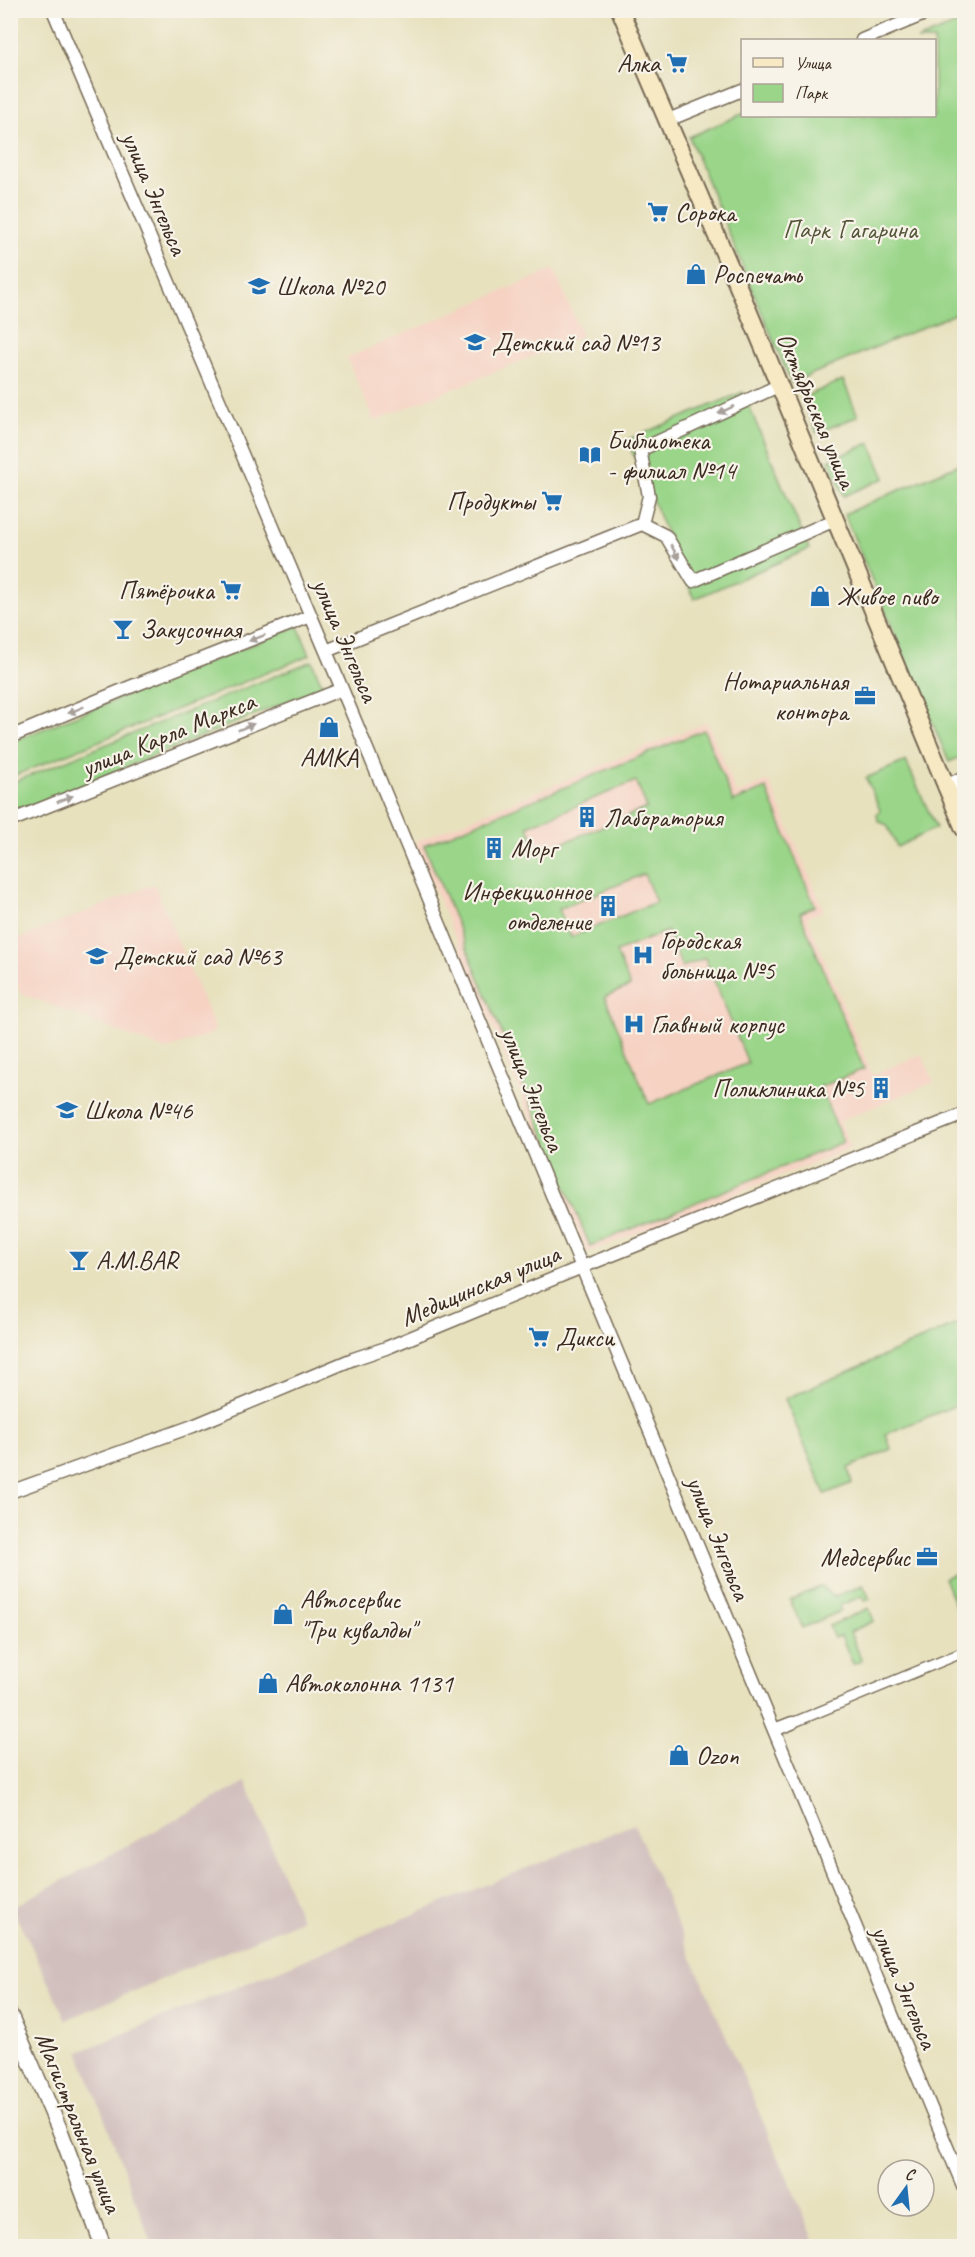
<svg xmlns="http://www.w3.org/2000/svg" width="975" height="2257" font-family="Caveat,sans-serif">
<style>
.built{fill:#f6d2c3}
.industrial{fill:#d1bfbd}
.green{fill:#9ad589;stroke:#6a8054;stroke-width:1.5;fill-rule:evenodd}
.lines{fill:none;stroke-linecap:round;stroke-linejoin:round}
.pedestrian-casing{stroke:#776a56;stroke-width:12}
.minor-casing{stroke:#776a56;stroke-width:15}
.tertiary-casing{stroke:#776a56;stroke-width:18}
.secondary-casing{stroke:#776a56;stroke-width:20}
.pedestrian{stroke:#fff;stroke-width:9}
.minor{stroke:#fff;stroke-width:12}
.tertiary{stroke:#fff;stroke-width:15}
.secondary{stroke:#f7e9c3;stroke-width:16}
.oneway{fill:#a79f9a}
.labels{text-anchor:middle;stroke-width:4.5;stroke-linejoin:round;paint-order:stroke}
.poi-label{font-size:26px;fill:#3b2a1e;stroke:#f7f3e8;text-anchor:start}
.street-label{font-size:26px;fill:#3b2a1e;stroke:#f7f3e8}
.park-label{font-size:26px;fill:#535539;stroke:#f7f3e8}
</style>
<rect width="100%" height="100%" fill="#f7f3e8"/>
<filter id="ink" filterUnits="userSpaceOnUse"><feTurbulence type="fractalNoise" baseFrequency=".0167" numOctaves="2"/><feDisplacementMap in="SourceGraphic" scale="12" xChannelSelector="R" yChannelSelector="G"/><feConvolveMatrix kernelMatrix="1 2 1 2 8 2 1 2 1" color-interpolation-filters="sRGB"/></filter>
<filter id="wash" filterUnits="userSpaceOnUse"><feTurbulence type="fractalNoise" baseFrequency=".008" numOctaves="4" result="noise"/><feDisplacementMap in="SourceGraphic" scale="24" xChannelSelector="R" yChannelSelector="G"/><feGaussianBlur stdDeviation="1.35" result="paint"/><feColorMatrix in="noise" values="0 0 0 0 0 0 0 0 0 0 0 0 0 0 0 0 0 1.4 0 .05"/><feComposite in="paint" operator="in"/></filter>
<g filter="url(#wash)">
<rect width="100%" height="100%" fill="#e7e1be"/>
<!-- built -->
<path class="built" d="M554 269 582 336 374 421 347 358Z
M707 722 737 794 769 781 824 910 807 917 872 1075 922 1054 934 1082 840 1121 851 1148 587 1253 415 842Z
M154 884 215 1029 211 1034 165 1050 20 993 11 969V942Z"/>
<!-- industrial -->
<path class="industrial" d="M246 1782 301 1920 66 2020 28 1939 11 1908Z
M634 1824 817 2246H153L79 2052Z"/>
<!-- green -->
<path class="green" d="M964 21V310L791 383 689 137 742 114 934 116V40H917Z
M843 380 858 416 817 433 802 398Z
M743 392 809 549 694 599 627 440Z
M870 443 885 478 844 496 829 460Z
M964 462V755L949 762 844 514Z
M298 626 310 655 11 777V742Z
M312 661 323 687 11 814V783Z
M704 730 733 802 766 788 815 906 800 913 864 1069 820 1087 843 1142 590 1246 424 845ZM636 781 647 808 538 853 528 826ZM644 874 656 902 571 937 559 909ZM667 931 682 967 705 958 748 1063 649 1104 605 997 630 986 616 952Z
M906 761 936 828 897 847 887 825 878 821 877 814 880 810 866 778Z
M964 1321V1402L886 1434 891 1449 848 1468 852 1483 825 1494 785 1399Z
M964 1570V1627L944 1578Z
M863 1585 870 1599 865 1601 862 1596 839 1606 841 1611 802 1628 790 1600 822 1586 834 1597Z
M869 1608 874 1621 850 1632 862 1661 853 1664 841 1636 834 1638 829 1626Z"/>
</g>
<g filter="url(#ink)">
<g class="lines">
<defs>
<path id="pedestrian" d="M792 1723 964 1652"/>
<path id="minor" d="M53 10 342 689 964 2188
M862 40 934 10
M668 120 742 90
M780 385 640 450 649 496 642 524 666 536 693 581 835 520
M326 651 642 524
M10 737 130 687 311 616
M10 821 342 689
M10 1492 193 1426 353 1359 386 1348 582 1267 964 1114
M774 1730 792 1723"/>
<path id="tertiary" d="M946 787 964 779
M10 2015 61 2133 103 2246"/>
<path id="secondary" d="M620 10 730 267 964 829"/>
</defs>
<!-- pedestrian casing -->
<use href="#pedestrian" class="pedestrian-casing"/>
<!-- minor casing -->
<use href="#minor" class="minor-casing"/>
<!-- tertiary casing -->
<use href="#tertiary" class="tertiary-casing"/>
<!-- secondary casing -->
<use href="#secondary" class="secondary-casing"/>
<!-- pedestrian -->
<use href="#pedestrian" class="pedestrian"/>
<!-- minor -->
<use href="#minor" class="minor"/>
<!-- tertiary -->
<use href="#tertiary" class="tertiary"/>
<!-- secondary -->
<use href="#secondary" class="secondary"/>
</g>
<!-- one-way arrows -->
<defs><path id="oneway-solid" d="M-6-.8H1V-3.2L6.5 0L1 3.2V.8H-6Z" transform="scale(1.5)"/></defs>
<g class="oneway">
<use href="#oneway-solid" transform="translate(726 410) rotate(155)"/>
<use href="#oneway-solid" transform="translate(675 552) rotate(60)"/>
<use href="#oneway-solid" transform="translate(257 638) rotate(159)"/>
<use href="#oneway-solid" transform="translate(76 710) rotate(157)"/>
<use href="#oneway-solid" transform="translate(246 727) rotate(-22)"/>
<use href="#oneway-solid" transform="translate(65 799) rotate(-22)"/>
</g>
</g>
<!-- icons -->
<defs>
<symbol id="supermarket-bare" viewBox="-9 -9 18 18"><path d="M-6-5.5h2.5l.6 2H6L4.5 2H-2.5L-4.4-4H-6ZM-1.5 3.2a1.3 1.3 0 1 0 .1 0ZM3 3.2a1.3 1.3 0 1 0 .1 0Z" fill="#1f6fb2" stroke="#f7f3e8" stroke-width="2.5" paint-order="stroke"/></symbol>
<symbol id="shop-bare" viewBox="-9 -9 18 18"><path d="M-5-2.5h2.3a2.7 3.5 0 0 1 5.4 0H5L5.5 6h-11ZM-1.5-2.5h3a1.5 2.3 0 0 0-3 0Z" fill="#1f6fb2" stroke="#f7f3e8" stroke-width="2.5" paint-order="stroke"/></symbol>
<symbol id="school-bare" viewBox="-9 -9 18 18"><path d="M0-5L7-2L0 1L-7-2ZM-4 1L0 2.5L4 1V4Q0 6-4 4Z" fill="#1f6fb2" stroke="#f7f3e8" stroke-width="2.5" paint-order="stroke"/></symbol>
<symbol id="library-bare" viewBox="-9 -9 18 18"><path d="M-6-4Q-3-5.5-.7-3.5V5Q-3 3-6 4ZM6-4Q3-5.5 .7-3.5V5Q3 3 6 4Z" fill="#1f6fb2" stroke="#f7f3e8" stroke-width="2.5" paint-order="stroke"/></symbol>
<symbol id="bar-bare" viewBox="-9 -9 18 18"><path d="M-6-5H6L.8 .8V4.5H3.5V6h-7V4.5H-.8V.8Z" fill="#1f6fb2" stroke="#f7f3e8" stroke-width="2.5" paint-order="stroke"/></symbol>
<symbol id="office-bare" viewBox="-9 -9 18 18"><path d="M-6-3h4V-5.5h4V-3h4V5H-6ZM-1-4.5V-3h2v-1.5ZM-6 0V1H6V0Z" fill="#1f6fb2" stroke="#f7f3e8" stroke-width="2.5" paint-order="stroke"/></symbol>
<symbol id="building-bare" viewBox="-9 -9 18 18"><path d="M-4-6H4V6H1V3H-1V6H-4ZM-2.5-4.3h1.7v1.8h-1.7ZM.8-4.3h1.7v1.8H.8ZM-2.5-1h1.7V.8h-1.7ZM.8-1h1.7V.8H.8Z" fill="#1f6fb2" stroke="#f7f3e8" stroke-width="2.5" paint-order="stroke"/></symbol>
<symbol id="hospital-bare" viewBox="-9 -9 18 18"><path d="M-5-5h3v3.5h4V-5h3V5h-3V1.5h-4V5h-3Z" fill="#1f6fb2" stroke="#f7f3e8" stroke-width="2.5" paint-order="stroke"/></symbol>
</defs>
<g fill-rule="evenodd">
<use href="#supermarket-bare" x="662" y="48" width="30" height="30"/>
<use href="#supermarket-bare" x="643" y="197" width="30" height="30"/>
<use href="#shop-bare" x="681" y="259" width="30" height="30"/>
<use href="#school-bare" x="244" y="271" width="30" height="30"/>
<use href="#school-bare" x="460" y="327" width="30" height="30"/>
<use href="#library-bare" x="575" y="440" width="30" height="30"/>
<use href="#supermarket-bare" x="537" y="486" width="30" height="30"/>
<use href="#supermarket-bare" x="216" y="575" width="30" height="30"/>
<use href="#shop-bare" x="805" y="581" width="30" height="30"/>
<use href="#bar-bare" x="108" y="614" width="30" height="30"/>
<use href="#office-bare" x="850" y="681" width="30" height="30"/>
<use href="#shop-bare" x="314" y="712" width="30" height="30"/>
<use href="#building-bare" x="572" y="802" width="30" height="30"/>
<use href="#building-bare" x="479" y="833" width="30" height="30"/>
<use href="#building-bare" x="593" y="891" width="30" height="30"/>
<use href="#hospital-bare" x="628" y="940" width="30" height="30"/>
<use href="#school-bare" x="82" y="941" width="30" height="30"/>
<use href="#hospital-bare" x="619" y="1009" width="30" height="30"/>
<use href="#building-bare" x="866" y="1073" width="30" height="30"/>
<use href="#school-bare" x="52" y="1095" width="30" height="30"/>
<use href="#bar-bare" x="64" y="1245" width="30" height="30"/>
<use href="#supermarket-bare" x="524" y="1322" width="30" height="30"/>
<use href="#office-bare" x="912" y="1542" width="30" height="30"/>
<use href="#shop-bare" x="268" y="1599" width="30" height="30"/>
<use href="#shop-bare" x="253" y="1668" width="30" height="30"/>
<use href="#shop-bare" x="664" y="1740" width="30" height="30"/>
</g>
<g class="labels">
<!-- poi labels -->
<g class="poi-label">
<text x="660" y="72" text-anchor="end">Алка</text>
<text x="675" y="221">Сорока</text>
<text x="713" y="283">Роспечать</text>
<text x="276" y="295">Школа №20</text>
<text x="492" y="351">Детский сад №13</text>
<text x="607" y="449">Библиотека<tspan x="607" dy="30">- филиал №14</tspan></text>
<text x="535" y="510" text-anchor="end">Продукты</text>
<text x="214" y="599" text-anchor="end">Пятёрочка</text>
<text x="837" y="605">Живое пиво</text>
<text x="140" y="638">Закусочная</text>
<text x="848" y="690" text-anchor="end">Нотариальная<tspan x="848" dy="30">контора</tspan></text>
<text x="329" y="766" text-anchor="middle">АМКА</text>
<text x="604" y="826">Лаборатория</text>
<text x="511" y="857">Морг</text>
<text x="591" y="900" text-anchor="end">Инфекционное<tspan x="591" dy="30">отделение</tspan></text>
<text x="660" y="949">Городская<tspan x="660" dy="30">больница №5</tspan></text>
<text x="114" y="965">Детский сад №63</text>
<text x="651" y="1033">Главный корпус</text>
<text x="864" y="1097" text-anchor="end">Поликлиника №5</text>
<text x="84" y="1119">Школа №46</text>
<text x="96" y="1269">А.М.BAR</text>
<text x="556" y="1346">Дикси</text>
<text x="910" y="1566" text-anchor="end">Медсервис</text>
<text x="300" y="1608">Автосервис<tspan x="300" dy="30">"Три кувалды"</tspan></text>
<text x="285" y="1692">Автоколонна 1131</text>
<text x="696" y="1764">Ozon</text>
</g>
<!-- street labels -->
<g class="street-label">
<text transform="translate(155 193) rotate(67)" y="9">улица Энгельса</text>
<text transform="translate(817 410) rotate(67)" y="9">Октябрьская улица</text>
<text transform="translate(346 640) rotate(67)" y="9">улица Энгельса</text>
<text transform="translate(168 734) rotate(-22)" y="9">улица Карла Маркса</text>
<text transform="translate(533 1089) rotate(68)" y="9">улица Энгельса</text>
<text transform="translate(480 1285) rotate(-23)" y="9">Медицинская улица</text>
<text transform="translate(719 1538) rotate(68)" y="9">улица Энгельса</text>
<text transform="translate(905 1987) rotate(67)" y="9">улица Энгельса</text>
<text transform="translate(79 2122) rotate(68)" y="9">Магистральная улица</text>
</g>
<!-- park labels -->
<g class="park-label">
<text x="850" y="238">Парк Гагарина</text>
</g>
</g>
<!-- margin -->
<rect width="975" height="2257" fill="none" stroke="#f7f3e8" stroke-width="36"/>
<!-- legend -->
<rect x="741" y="39" width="195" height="78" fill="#f7f3e8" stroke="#aca397" stroke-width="1.5"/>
<rect x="753" y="58" width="30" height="9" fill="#f7e9c3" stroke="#aca397" stroke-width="1.5"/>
<text x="795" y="69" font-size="18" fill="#3b2a1e">Улица</text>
<rect x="753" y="84" width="30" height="18" fill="#9ad589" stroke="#aca397" stroke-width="1.5"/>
<text x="795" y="99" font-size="18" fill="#3b2a1e">Парк</text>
<!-- north arrow -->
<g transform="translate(906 2188) rotate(15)"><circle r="28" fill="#f7f3e8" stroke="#aca397" stroke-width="1.5"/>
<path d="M0-4.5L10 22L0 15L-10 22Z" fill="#1f6fb2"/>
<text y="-9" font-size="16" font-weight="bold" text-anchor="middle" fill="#3b2a1e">С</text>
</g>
</svg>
